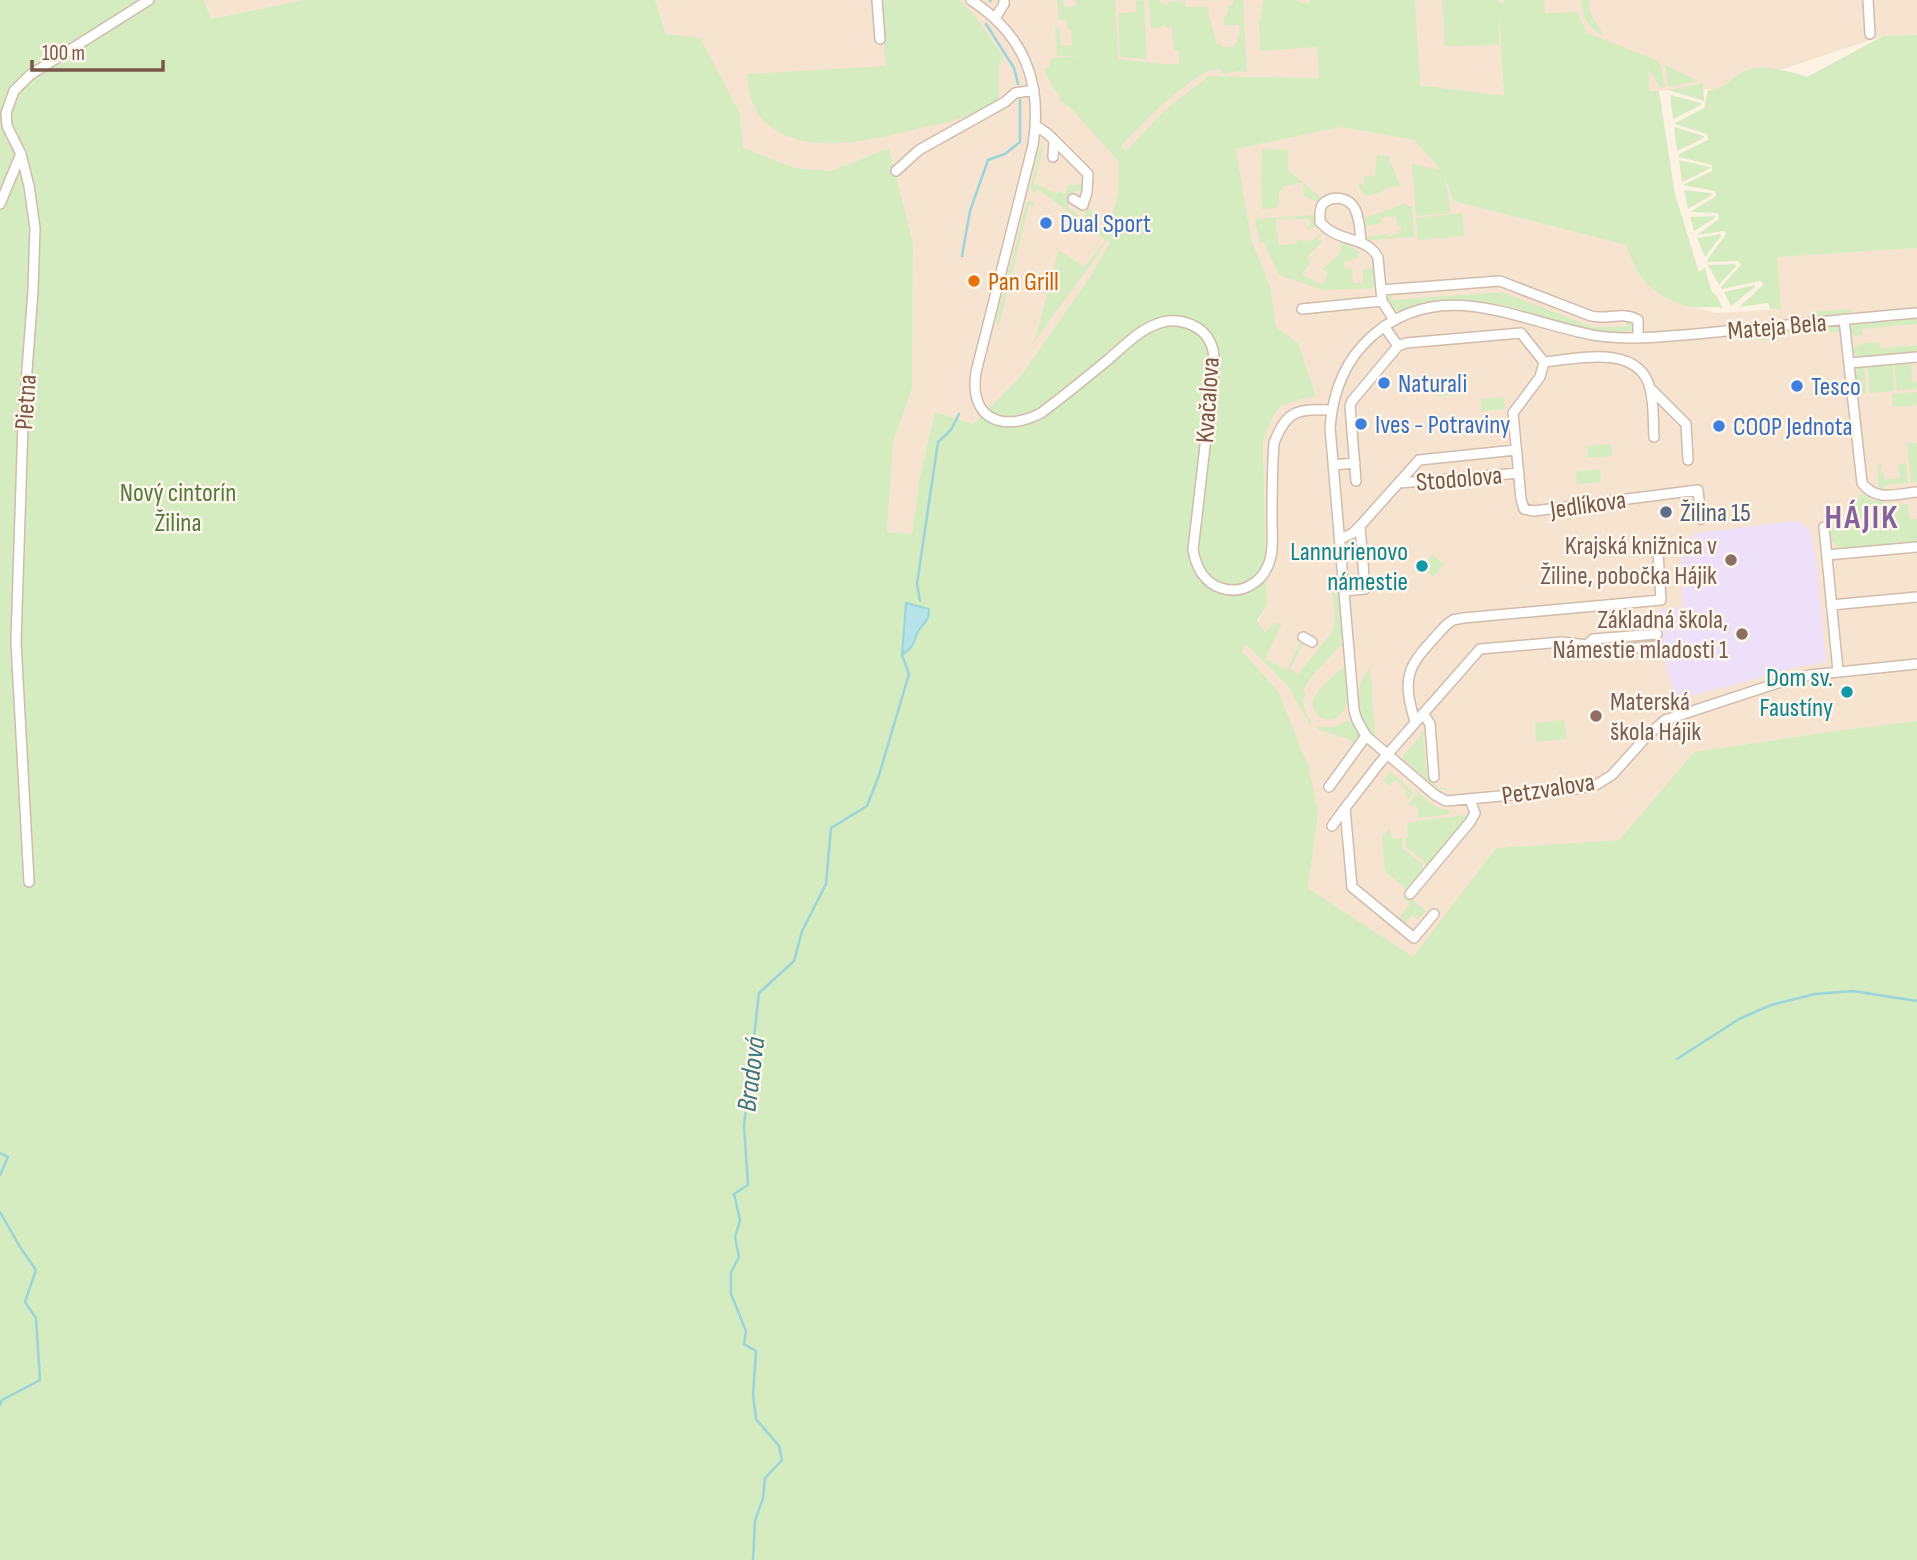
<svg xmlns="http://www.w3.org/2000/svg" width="1917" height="1560" font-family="'Sofia Sans Condensed',sans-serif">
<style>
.residential{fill:#f6e4d1}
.education{fill:#efe0fa}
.green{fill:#d4ecc0;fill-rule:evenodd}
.water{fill:#b6e3e9;stroke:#9bd4db;stroke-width:2}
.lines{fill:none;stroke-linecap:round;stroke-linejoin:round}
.stream{stroke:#9bd4db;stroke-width:2.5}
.street-casing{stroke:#d2bbab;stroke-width:12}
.street{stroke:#fff;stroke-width:9}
.shop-dot{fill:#3f7fe0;stroke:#fff6eb;stroke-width:2.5}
.food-dot{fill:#e8710a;stroke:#fff6eb;stroke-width:2.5}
.service-dot{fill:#5c6f8a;stroke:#fff6eb;stroke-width:2.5}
.education-dot{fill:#8d6e63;stroke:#fff6eb;stroke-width:2.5}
.culture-dot{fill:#0f9aa8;stroke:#fff6eb;stroke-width:2.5}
.labels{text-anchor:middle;stroke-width:5;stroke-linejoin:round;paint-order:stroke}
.shop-label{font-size:26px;fill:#366cbe;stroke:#fff6eb;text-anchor:start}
.food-label{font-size:26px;fill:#c56008;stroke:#fff6eb;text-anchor:start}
.street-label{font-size:26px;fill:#785747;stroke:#fff6eb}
.park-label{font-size:26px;fill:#50793c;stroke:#fff6eb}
.service-label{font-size:26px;fill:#4e5e75;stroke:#fff6eb;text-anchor:start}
.education-label{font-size:26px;fill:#785e54;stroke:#fff6eb;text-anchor:end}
.culture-label{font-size:26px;fill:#0d838f;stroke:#fff6eb;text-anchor:end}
.water-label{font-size:28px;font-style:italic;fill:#3a767e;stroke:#fff6eb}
.district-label{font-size:33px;font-weight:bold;letter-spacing:2px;fill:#86629c;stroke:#fff6eb}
</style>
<rect width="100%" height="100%" fill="#fef2e3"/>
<!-- residential -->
<path class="residential" d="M204 0H303L211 19Z
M655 0H1917V35L1883 36 1783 69H1749L1717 89 1649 91 1499 16 1504 97 1383 79 1209 76 1090 277 1020 377 973 424 935 412 920 476 912 534 887 532 893 443 912 389 913 243 889 148 831 171 795 168 742 148 740 112 666 34Z
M1341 127 1414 140 1442 171 1453 201 1626 245 1639 275 1674 302 1717 313 1781 309 1776 257 1917 248V721L1841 730 1694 752 1619 840 1496 848 1413 958 1308 888 1318 815 1278 691 1242 651 1267 605 1263 440 1272 416 1288 401 1316 395 1298 343 1276 327 1271 289 1251 239 1236 149Z"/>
<!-- education -->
<path class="education" d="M1797 521 1810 530 1812 536 1818 574 1826 662 1792 668 1742 683 1675 699 1664 659 1659 609 1683 607 1680 545 1696 533Z"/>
<!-- green -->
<path class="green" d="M0 0H204L211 19 303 0H655L666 34 700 38 740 113 743 148 795 168 831 171 889 148 913 243 912 389 893 443 887 532 912 534 920 476 935 412 973 424 1020 377 1090 277 1110 242 1107 239 1095 259 1024 355 1036 337 1058 252 1060 251 1084 267 1106 240 1038 189 1034 193 1030 187 1040 148H1043L1034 184C1043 185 1048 191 1057 193L1058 191 1065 194 1069 185H1076L1078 181V184H1084L1082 193 1075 191 1067 206 1083 219 1087 209 1093 211 1089 223 1091 225 1108 230 1118 195 1119 162 1068 105 1066 106 1059 99 1061 97 1054 89 1044 69 1049 67 1052 58 1081 57 1057 56 1055 27 1060 30 1061 46 1072 45 1071 30 1068 29 1067 20H1059L1057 0H1063L1064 7 1075 6V0H1115L1118 59C1139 61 1158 65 1179 64V51L1174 50 1172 27 1166 28 1164 25H1162L1160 28H1151L1149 0H1158L1164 5H1168L1169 2 1177 0V2L1185 1 1186 7H1208C1209 21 1215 31 1216 44H1221V47H1234V44L1237 43V36L1240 35 1239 25H1224V18L1228 13V7L1233 4V0H1243L1247 72 1239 71 1221 74V69C1197 66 1139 127 1121 146L1126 151 1166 109 1209 76 1319 78 1317 47 1260 51 1259 24 1264 0H1296L1300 3H1309L1311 0H1415L1420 85 1504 96 1499 16V45L1445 46 1442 0H1498L1499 3H1504V0H1544L1545 13 1577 12 1587 33 1658 61 1661 66 1665 87 1661 88 1648 69 1649 91H1659L1675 194 1699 272 1705 268 1712 292 1716 295 1723 308C1714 306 1705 308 1696 307 1675 306 1652 292 1640 275 1634 267 1630 254 1626 245L1453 201 1445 178 1451 213 1416 216 1412 164 1441 170 1414 140 1341 127 1236 149 1251 239 1271 289 1276 327 1298 343 1316 396C1279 403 1276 405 1263 440L1267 605 1257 621 1265 632 1274 623H1282L1265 659 1287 670 1301 640 1304 642 1290 669 1298 674 1333 631 1335 621 1332 588 1334 585H1338L1344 647H1339L1312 676 1303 690 1306 693C1300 703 1305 714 1312 722L1310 725 1287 685 1246 644 1242 651 1278 691 1309 768 1318 815 1308 888 1413 957 1496 848 1619 840 1694 752 1841 730 1917 721V1560H0ZM906 603 928 620 918 631 914 646Z
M880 0H959L973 13 1003 57 999 66 998 100C987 105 976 113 964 117 949 123 932 125 917 129 871 140 800 159 762 119 751 108 749 89 747 74L886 66Z
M1144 0 1147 59 1120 57 1118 13 1136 12V1Z
M1581 0H1589L1590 13 1603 34 1602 35C1586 25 1584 19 1581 0Z
M1917 35V248L1777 257 1781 309H1770L1768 303 1739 307 1763 285V283L1760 281 1722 289 1721 287 1741 265 1738 261 1708 262 1707 260 1726 234 1724 231 1697 235 1719 219 1718 213 1690 212 1716 196 1715 191 1683 185 1712 171V165L1679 157V154L1708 140 1707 134 1675 124V123L1704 108 1708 90C1724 89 1733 76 1747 70 1763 63 1791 72 1807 77L1883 36Z
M1665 65 1698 81 1668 87Z
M1703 83 1704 101 1671 91 1670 90Z
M1670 95 1701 103V105L1673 119Z
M1674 127 1704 136V138L1677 151Z
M1262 149 1288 150V170L1322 199 1319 203 1304 196 1303 183H1295L1293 185 1283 186V190L1279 191V203L1276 208 1262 209 1261 181Z
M1377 155 1389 156V163L1393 167 1400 186 1388 187 1381 192 1367 196 1359 188V184H1364V176H1375Z
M1679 160 1709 167V169L1682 182Z
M1684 190 1711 193 1712 195 1688 209Z
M1027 201H1032L1035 206 1029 205 999 325 995 324Z
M1406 203 1408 207H1412L1414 237 1371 240 1367 237 1388 234 1389 236H1393L1394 234 1401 233V226H1397L1396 217 1387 216 1381 219 1382 223 1366 226 1365 218Z
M1462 213 1464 236 1418 240 1416 218Z
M1315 215 1318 225 1308 230V226H1310L1309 219H1277L1276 222 1279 245 1296 244 1297 240 1311 241 1322 232 1325 231 1318 238 1322 242 1307 257 1311 262 1302 274 1322 285 1328 274 1323 269 1339 254 1342 241 1360 252 1358 258 1344 262V269H1352L1353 283H1363V269H1371L1372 260H1374L1375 288 1323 290 1279 275 1264 242 1260 244 1255 219Z
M1715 216V218L1694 231 1690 217Z
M1721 234V236L1705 257 1697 238Z
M1735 264 1736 266 1719 285 1708 265Z
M1755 285V287L1731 306 1724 292Z
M1502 292 1593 327H1626V319L1633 325V329C1611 343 1529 310 1501 305 1478 300 1449 298 1426 303 1419 305 1405 312 1400 312 1394 311 1391 305 1388 301V297L1392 294 1393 300Z
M1852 309 1850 314 1814 317 1810 315V312Z
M1917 318V324L1862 329V335L1855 336 1851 332 1850 327 1855 324Z
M1837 326 1841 329 1842 332H1829L1828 329 1773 334 1769 336V340H1757V337L1771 332Z
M1879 342 1880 348 1917 345V354L1860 358 1852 352C1856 341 1869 343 1879 342Z
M1911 361 1912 382H1917V389L1897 390 1894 362Z
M1892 363 1894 391 1870 393 1867 365Z
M1864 365 1866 393 1863 394 1862 383 1856 384 1855 373 1859 366Z
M1460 383 1461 395 1437 396V384Z
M1917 392V405L1893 407 1892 395 1894 394Z
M1504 397 1505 409 1482 411 1481 399Z
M1907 443H1917V482L1911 483Z
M1611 444 1612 456 1588 458 1587 446Z
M1906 463 1908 483 1884 485V492L1879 491 1877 465 1882 464 1880 472 1883 473 1884 480 1900 478 1898 464Z
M1600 469 1601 482 1577 484 1576 472Z
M1861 493 1874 501 1884 500 1886 506 1908 504 1910 519H1917V542L1840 549 1829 537 1828 526 1844 519Z
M1433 554 1444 565 1433 577 1422 567Z
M1345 666C1348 680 1352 710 1336 718 1323 725 1309 711 1314 698 1319 686 1335 675 1345 666Z
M1370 667 1375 734 1373 737C1361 724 1355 699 1361 682 1362 677 1367 671 1370 667Z
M1564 720 1567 739 1536 742 1535 723Z
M1346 721 1351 722 1359 734 1356 744 1348 739 1319 730 1316 725C1328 729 1335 728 1346 721Z
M1426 730 1427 735H1423L1427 776 1439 788H1452L1439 790 1403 759V756Z
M1390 771 1413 792 1408 799 1405 794 1407 791 1395 780 1390 786 1383 780Z
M1421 789 1420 794C1428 801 1437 810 1449 810L1450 814 1418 818V808L1415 805 1407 806Z
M1465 815 1466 821 1427 869 1423 860 1406 847 1405 839 1408 836 1407 827 1411 822Z
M1390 828 1391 836 1394 839 1402 838V848L1421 863 1424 870 1408 891 1385 871 1382 837Z
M1407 895 1426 911 1418 920 1412 915 1406 922 1400 925 1396 921 1410 904 1403 898Z"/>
<!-- water -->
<path class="water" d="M906 603 929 609C929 622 925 621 919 630 911 644 918 643 902 655Z"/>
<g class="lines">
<!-- stream -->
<path class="stream" d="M990 1 991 0
M986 24 1014 68 1018 84
M962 256 970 211 988 160 1005 154 1020 142V100
M920 601 917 584 938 442 951 430 959 414
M1677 1059 1739 1019 1771 1005 1815 994 1853 991 1917 1001
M0 1153 8 1157 0 1175
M0 1212 20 1247 36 1270 25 1302 36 1318 40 1380 2 1400 0 1405
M753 1560 755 1521 763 1498 765 1478 782 1460 779 1446 756 1419 753 1395 756 1351 744 1344 746 1331 731 1294V1272L739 1257 735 1237 740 1220 734 1194 748 1185 744 1126 759 993 794 961 802 931 826 884 831 828 867 806 879 775 909 674 902 655 903 652"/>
<defs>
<path id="street" d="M877 0 880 39
M971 0C1024 35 1043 82 1033 145L976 372C969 419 1002 433 1041 413 1064 396 1087 377 1109 359 1125 345 1142 327 1163 322 1175 319 1189 322 1199 329 1212 338 1215 354 1214 368L1193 550C1196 566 1204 583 1221 588 1241 595 1262 583 1269 563 1274 550 1272 534 1272 520 1272 494 1272 469 1274 443 1287 409 1298 409 1332 410
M1868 0 1870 34
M995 18 1004 4V0
M1035 125 1048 134 1088 174 1087 192 1083 205 1073 199
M1053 157 1054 140
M896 171 919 150 1005 102 1015 93 1034 90
M0 204 20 156
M1361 242C1360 232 1360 219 1355 209 1349 197 1331 194 1322 205 1319 210 1320 217 1320 222 1321 223 1328 230 1329 230 1344 241 1370 239 1378 258L1382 301 1394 320
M1381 290 1500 281 1591 316C1606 320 1624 311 1638 320V338
M1302 309 1382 301
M1917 313C1857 318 1797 324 1737 330 1703 333 1670 337 1636 338 1620 338 1604 338 1588 334 1514 319 1439 276 1371 337 1344 361 1333 392 1330 427L1354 710 1357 720 1366 736 1435 795 1446 801 1576 789 1596 785 1612 775 1648 735 1665 720 1784 681 1810 675 1917 664
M1844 319 1862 483C1876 502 1896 494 1917 492
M1384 326 1398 346
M1521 333 1544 362
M1850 363 1917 357
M1650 388 1686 424 1688 460
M1654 437C1653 421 1654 403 1650 388 1638 343 1576 359 1544 362L1540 377 1513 413 1521 499 1524 509 1534 511 1698 490 1701 519
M1333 465 1355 463
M1356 481 1350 406 1352 401 1398 346 1406 343 1521 333
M1399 483 1519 473
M1824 527 1838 671
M1340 539 1353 533 1360 526 1419 460 1516 450
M1827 555 1917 547
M1344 591 1365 589 1360 526
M1831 605 1917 597
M1303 637 1312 642
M1587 645 1594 652 1658 646
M1423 713 1430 724 1434 777
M1415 722C1411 707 1405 688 1410 673 1414 657 1436 637 1447 624L1453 620 1463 618 1661 600 1658 553
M1329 787 1366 736
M1332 826 1345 808
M29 882 16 642 23 423 33 291 35 228 29 186 21 154 7 126 6 113 14 91 30 75 149 0
M1410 894 1470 822 1475 813 1470 799
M1434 914 1414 938 1352 887 1345 808 1379 764 1480 649 1562 642 1587 645 1593 639 1657 634"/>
</defs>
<!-- street casing -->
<use href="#street" class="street-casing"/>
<!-- street -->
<use href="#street" class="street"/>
</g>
<!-- markers -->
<g class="shop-dot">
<circle cx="1046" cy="223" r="7"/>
<circle cx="1384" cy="383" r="7"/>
<circle cx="1797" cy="386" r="7"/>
<circle cx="1361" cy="424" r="7"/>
<circle cx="1719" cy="426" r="7"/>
</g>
<circle class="food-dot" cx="974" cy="281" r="7"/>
<circle class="service-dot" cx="1666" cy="512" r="7"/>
<g class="education-dot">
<circle cx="1731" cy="560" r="7"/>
<circle cx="1742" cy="634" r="7"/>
<circle cx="1596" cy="716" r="7"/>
</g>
<g class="culture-dot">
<circle cx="1422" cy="566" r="7"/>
<circle cx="1847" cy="692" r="7"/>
</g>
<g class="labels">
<!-- shop labels -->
<g class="shop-label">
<text x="1060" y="232">Dual Sport</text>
<text x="1398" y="392">Naturali</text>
<text x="1811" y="395">Tesco</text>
<text x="1375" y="433">Ives - Potraviny</text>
<text x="1733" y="435">COOP Jednota</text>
</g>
<!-- food labels -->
<g class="food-label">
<text x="988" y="290">Pan Grill</text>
</g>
<!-- street labels -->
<g class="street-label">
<text transform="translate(1777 326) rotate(-5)" y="9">Mateja Bela</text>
<text transform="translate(1207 400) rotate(-86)" y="9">Kvačalova</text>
<text transform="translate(25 402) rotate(-86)" y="9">Pietna</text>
<text transform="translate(1459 478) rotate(-5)" y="9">Stodolova</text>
<text transform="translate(1588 504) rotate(-8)" y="9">Jedlíkova</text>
<text transform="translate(1548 788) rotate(-9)" y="9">Petzvalova</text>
</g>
<!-- park labels -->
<g class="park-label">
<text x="178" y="501">Nový cintorín<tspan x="178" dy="30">Žilina</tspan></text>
</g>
<!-- service labels -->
<g class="service-label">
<text x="1680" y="521">Žilina 15</text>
</g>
<!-- education labels -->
<g class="education-label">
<text x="1717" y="554">Krajská knižnica v<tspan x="1717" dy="30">Žiline, pobočka Hájik</tspan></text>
<text x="1728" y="628">Základná škola,<tspan x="1728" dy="30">Námestie mladosti 1</tspan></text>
<text x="1610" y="710" text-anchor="start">Materská<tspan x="1610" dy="30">škola Hájik</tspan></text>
</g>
<!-- culture labels -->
<g class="culture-label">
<text x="1408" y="560">Lannurienovo<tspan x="1408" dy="30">námestie</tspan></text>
<text x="1833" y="686">Dom sv.<tspan x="1833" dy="30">Faustíny</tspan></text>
</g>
<!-- water labels -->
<g class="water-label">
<text transform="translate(750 1074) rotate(-83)" y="10">Bradová</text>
</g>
<!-- district labels -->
<g class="district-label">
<text x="1862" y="528">HÁJIK</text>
</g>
</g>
<!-- scale -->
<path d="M32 60v10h131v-10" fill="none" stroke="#785747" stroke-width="3.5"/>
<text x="42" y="60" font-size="21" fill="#785747" stroke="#fff6eb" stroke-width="5" paint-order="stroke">100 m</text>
</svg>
